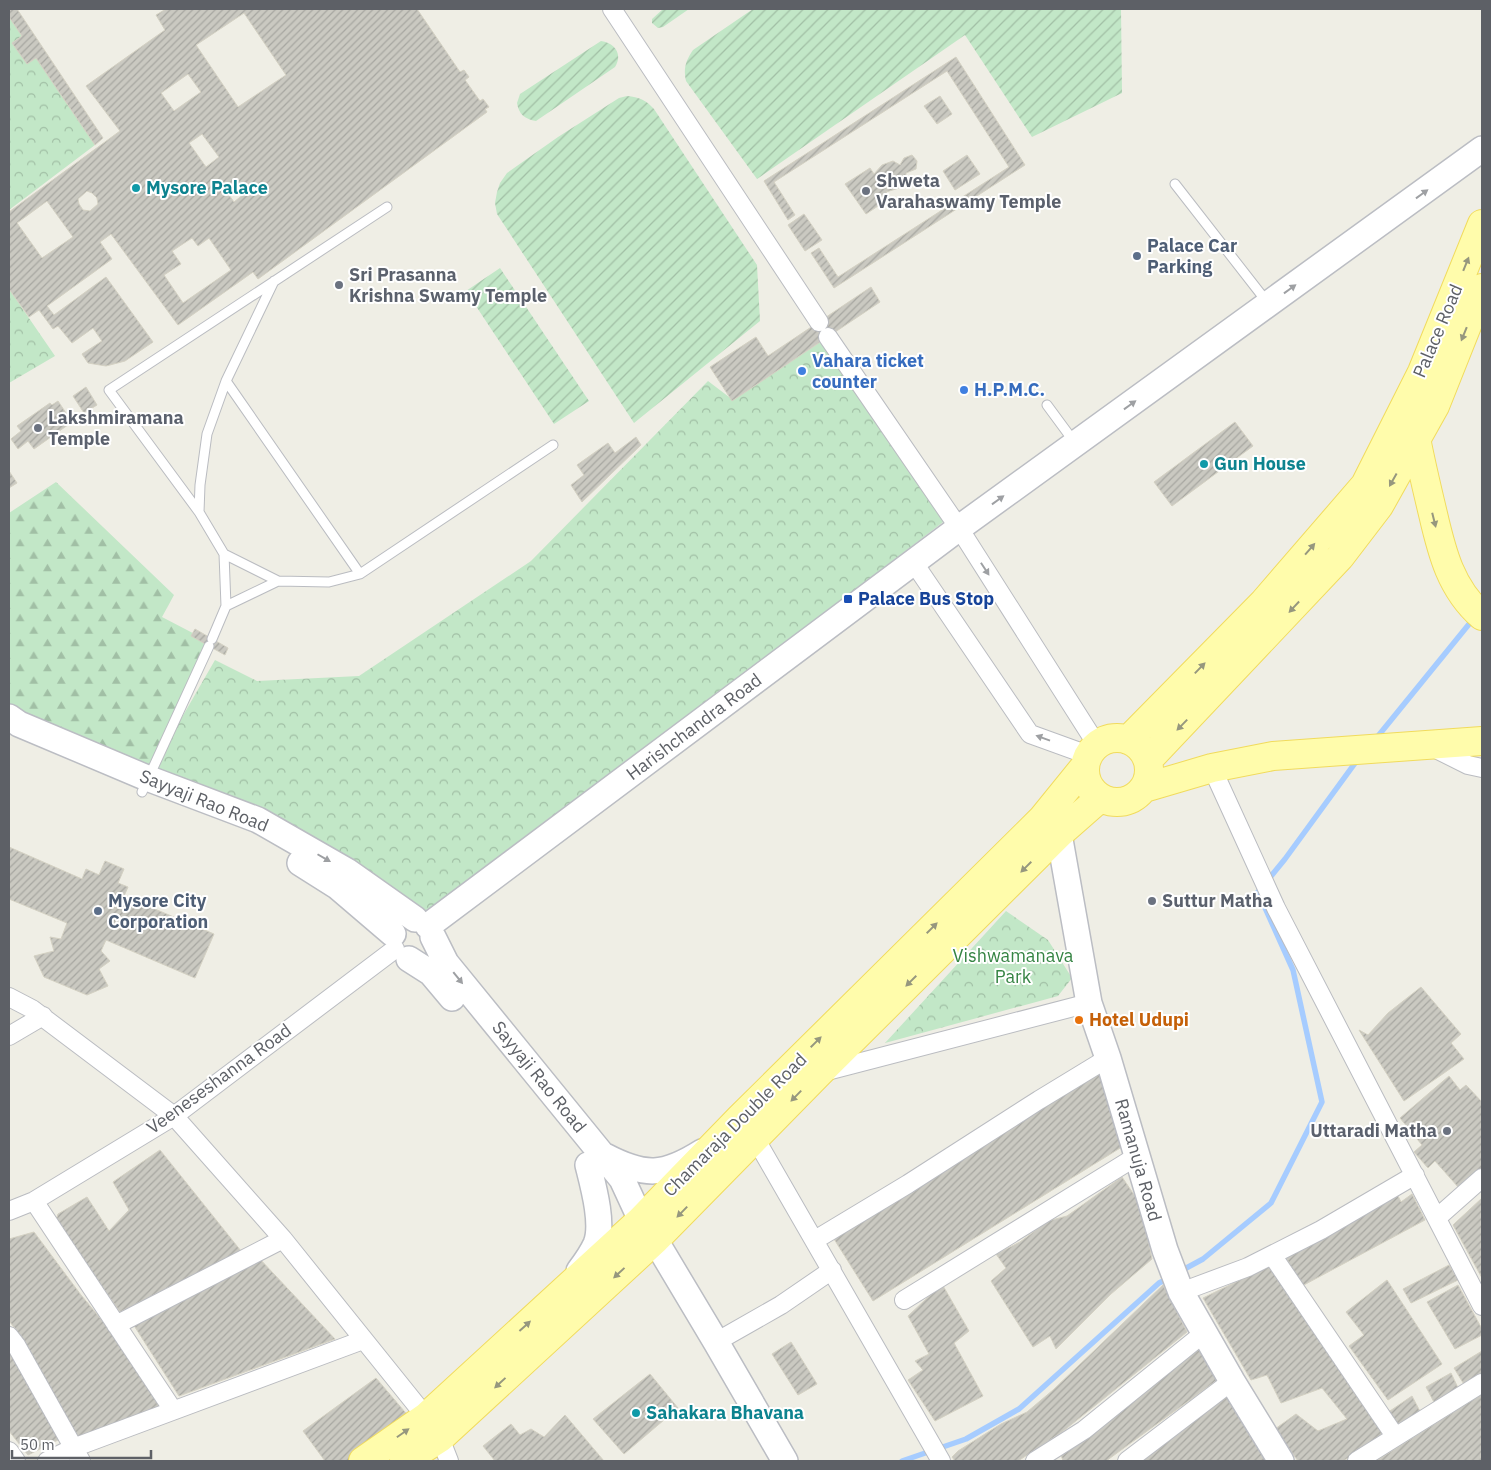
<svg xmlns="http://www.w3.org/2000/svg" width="1491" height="1470" font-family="'IBM Plex Sans',sans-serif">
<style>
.forest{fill:url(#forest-firs)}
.park{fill:url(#park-crowns)}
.garden{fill:url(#garden-furrows)}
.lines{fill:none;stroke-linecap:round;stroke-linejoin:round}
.stream{stroke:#a6ccff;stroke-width:5.5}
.building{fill:url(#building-hatch);stroke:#d4d1c3;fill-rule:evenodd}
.lane-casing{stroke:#babcc1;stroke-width:11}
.street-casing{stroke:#babcc1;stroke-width:20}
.secondary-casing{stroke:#bbbdc3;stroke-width:28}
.primary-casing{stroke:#f1db5d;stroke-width:30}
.lane{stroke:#fff;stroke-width:9}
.street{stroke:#fff;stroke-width:18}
.secondary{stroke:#fff;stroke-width:25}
.primary{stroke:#fffcab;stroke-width:28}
.oneway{fill:#9ea0a3}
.oneway2{fill:#96977e}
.culture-dot{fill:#0f9aa8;stroke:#fff;stroke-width:2}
.worship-dot{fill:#6b7280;stroke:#fff;stroke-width:2}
.service-dot{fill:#5c6f8a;stroke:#fff;stroke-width:2}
.shop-dot{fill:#3f7fe0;stroke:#fff;stroke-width:2}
.transit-dot{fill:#1a4fb4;stroke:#fff;stroke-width:2}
.food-dot{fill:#e8710a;stroke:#fff;stroke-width:2}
.labels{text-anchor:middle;stroke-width:4;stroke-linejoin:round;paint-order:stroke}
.worship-label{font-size:18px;font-weight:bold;fill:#5b616d;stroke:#fff;text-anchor:start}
.culture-label{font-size:18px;font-weight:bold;fill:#0d838f;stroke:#fff;text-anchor:start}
.service-label{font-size:18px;font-weight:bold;fill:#4e5e75;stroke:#fff;text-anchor:start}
.street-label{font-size:18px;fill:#5d6066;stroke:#fff}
.shop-label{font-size:18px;font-weight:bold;fill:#366cbe;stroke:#fff;text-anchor:start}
.transit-label{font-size:18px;font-weight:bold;fill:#164399;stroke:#fff;text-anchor:start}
.park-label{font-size:18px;fill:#358443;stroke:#fff}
.food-label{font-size:18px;font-weight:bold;fill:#c56008;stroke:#fff;text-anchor:start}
</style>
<defs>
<pattern id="forest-firs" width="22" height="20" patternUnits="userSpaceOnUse" patternTransform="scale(1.25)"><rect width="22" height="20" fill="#c2e7c7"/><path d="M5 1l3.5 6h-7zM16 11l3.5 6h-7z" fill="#a1bfa5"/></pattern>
<pattern id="park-crowns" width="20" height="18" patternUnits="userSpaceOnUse" patternTransform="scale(1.25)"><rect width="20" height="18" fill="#c2e7c7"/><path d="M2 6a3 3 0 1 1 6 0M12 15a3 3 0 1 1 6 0" fill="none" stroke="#a1bfa5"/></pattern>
<pattern id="garden-furrows" width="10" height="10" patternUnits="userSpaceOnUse" patternTransform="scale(1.25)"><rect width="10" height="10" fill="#c2e7c7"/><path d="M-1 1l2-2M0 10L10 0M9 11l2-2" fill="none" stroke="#a1bfa5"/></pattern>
<pattern id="building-hatch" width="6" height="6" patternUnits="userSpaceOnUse" patternTransform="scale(1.25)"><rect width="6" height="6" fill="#cac9c1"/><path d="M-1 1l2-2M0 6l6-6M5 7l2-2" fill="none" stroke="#a7a7a1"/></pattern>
</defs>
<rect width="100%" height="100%" fill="#efeee5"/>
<!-- forest -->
<path class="forest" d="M56 482 174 595 162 617 210 642 147 778 9 716V513Z"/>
<!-- park -->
<path class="park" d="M9 17 22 36 12 43 27 64 36 58 95 145 9 210Z
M9 289 55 356 9 383Z
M828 337 947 519 424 922 281 834 147 778 215 660 257 681 359 676 531 561 708 381 733 400Z
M1006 911 1048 940 1072 978 1058 996 885 1043Z"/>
<!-- garden -->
<path class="garden" d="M663 9H689L663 27 658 28 652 23V19Z
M753 9H1121L1122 93 1032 137 965 35 757 179 686 81C683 69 686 60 693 50Z
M601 41C615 43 623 54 615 67L536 121C525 119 519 115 517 103L520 94Z
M627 96C639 97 646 100 654 109L757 265 760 321 634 423 497 214 495 203 497 192 500 183 507 173 558 137 619 98Z
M500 268 589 401 554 424 466 291Z"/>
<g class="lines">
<!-- stream -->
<path class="stream" d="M1374 741 1474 618
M1179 1272 1203 1259 1271 1203 1322 1102 1293 970 1258 892 1285 859 1358 759
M902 1461 966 1439 1019 1409 1159 1283 1169 1278"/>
</g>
<!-- building -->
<path class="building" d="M9 9H17L103 138 95 145 36 58 27 64 12 43 22 36 9 17Z
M166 9H417L460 72 464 70 469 77 465 80 480 101 483 99 489 107 485 109 487 112 258 279 253 272 178 325 111 234 100 242 112 259 47 306 54 315 106 277 153 342 125 361 106 366 88 363 82 354 102 341 93 328 72 343 58 326 53 329 39 310 29 317 9 289V212L120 131 86 86 165 30 156 15ZM244 13 286 75 238 107 196 45ZM188 74 201 92 174 111 161 93ZM202 134 219 157 206 167 189 143ZM236 184 244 194 234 202 226 191ZM87 191 92 193 97 198 98 204 90 211 83 210 79 204 78 199ZM47 201 73 237 42 258 17 223ZM192 238 198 246 209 238 231 270 183 303 164 275 181 264 172 251Z
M956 57 1025 165 834 288 811 253 819 248 838 277 1009 167 947 71 774 182 795 215 788 220 764 181Z
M940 96 952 114 937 124 924 106Z
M912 155 917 161 916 169 906 173 905 180 899 188 886 192 890 198 866 214 845 184 870 168 874 174 882 165 893 161 900 165 904 158Z
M967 155 980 174 955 190 943 171Z
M804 214 822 240 805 251 788 225Z
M871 287 880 302 732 401 710 367 756 337 768 356Z
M86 387 97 405 84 413 73 396Z
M58 401 72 422 34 449 28 441 18 449 11 439 21 431 17 426 50 403 52 405Z
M1235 422 1253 446 1172 506 1154 482Z
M636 437 641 445 582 502 571 485 584 475 577 465 608 443 615 453Z
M9 471 17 483 9 488Z
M195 629 228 648 225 655 191 636Z
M9 847 82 879 86 869 99 875 105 861 124 869 118 883 128 887 124 896 214 934 195 978 106 940 101 951 110 961 99 969 108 986 87 995 44 977 34 956 54 951 50 937 61 939 67 923 9 899Z
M1421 987 1461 1034 1451 1043 1464 1059 1404 1101 1359 1030 1368 1035 1388 1013Z
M1098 1069 1125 1145 873 1301 834 1239Z
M1449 1076 1460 1090 1466 1085 1482 1102V1168L1459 1188 1435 1161 1428 1168 1414 1152 1422 1145 1400 1118Z
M160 1150 241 1251 120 1312 56 1220 58 1214 87 1197 109 1231 129 1210 113 1182Z
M1122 1177 1141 1205 1152 1259 1111 1294 1056 1349 1050 1336 1033 1347 991 1281 1006 1268 996 1254 1020 1242 1048 1221 1067 1216Z
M1395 1190 1401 1202 1412 1194 1425 1220 1302 1286 1285 1256Z
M1482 1198V1278L1453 1225Z
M34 1232 81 1295 138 1364 159 1407 76 1440 22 1337 9 1321V1239Z
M258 1257 335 1339 179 1396 133 1324Z
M1271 1265 1387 1435 1343 1461H1298L1275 1429 1296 1414 1318 1431 1347 1419 1322 1388 1281 1403 1267 1375 1251 1380 1203 1298Z
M1449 1265 1458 1280 1411 1303 1403 1289Z
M1387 1280 1442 1364 1388 1400 1349 1346 1364 1335 1346 1312Z
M942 1284 969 1331 954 1343 983 1396 935 1421 908 1380 923 1370 915 1361 929 1354 908 1316Z
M1163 1285 1187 1332 1062 1432 1018 1461H955L952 1457 958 1451 1001 1424 1027 1412 1053 1390Z
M1458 1285 1482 1329V1335L1455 1349 1427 1302Z
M791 1342 817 1384 798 1395 772 1354Z
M1195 1345 1220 1378 1106 1461H1063L1060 1452Z
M9 1346 62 1438 28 1455 9 1431Z
M1482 1351V1376L1465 1386 1454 1368Z
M1451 1373 1460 1392 1436 1406 1426 1387Z
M650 1374 678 1408 624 1454 593 1419Z
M376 1378 410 1418 348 1461H325L303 1431Z
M1229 1391 1272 1461H1138Z
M1482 1394V1461H1375H1376Z
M1412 1396 1423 1417 1398 1429 1387 1413Z
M565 1415 604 1461H495L483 1446 511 1424 520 1435 531 1429 544 1437Z"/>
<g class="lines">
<defs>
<path id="lane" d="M1175 184 1267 302
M226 381 360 574
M1047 405 1075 443
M199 512 109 390 387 207
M224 554 278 581
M226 606 278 581 329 582 360 574 553 445
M212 639 226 606 224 554 199 512 200 485 207 434 226 381 274 281
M142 792 209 646"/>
<path id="street" d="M612 9 819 322
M828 337 959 528 1097 745
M914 563 1030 734 1088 755
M1430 746 1468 765 1482 768
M1212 768 1276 908 1482 1306
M9 997 32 1009 174 1116 283 1239 426 1417 440 1438 449 1461
M9 1036 43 1016
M823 1072 1089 1003
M755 1138 941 1461
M34 1201 173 1410
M9 1211 34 1201 174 1116 395 949
M1438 1217 1482 1178
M815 1240 908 1184 1039 1100 1108 1058
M1272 1255 1395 1436
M1181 1292 1248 1267 1321 1230 1415 1175
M904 1300 1137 1156
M116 1325 283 1239
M9 1336 16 1345 81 1461
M716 1342 781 1305 832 1270
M9 1451 16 1461
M47 1461 73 1448 363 1340
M1035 1461 1084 1430 1204 1333
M1127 1461 1232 1381
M1357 1461 1482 1383"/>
<path id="secondary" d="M9 717 19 724 147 778 258 820 347 871 415 919
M1059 834 1089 1003 1108 1058 1165 1250 1181 1292 1232 1381 1281 1461
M300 863 338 887 393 934
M428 926 959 528 1482 149
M433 937 446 963 622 1179 641 1220 655 1240 716 1342 785 1461
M409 959 431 973 452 998
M605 1156C645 1177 664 1176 702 1152
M579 1271C585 1263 592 1253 596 1244 604 1224 593 1185 588 1165"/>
<path id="primary" d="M1416 438C1421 464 1427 489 1433 514 1442 553 1451 589 1482 616
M1085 770a32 32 0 1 1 64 0a32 32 0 1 1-64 0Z
M1128 740 1264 602 1365 485 1422 372 1482 224
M1148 760 1340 557 1379 506 1435 406 1482 288
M1144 788 1212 768 1273 756 1482 741
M363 1461 426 1417 641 1220 740 1118 1042 819 1085 766
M404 1461 440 1438 655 1240 819 1073 1059 834 1100 798"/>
</defs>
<!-- lane casing -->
<use href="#lane" class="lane-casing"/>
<!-- street casing -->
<use href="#street" class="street-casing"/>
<!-- secondary casing -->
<use href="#secondary" class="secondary-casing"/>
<!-- primary casing -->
<use href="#primary" class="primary-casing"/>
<!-- lane -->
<use href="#lane" class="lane"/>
<!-- street -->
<use href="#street" class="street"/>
<!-- secondary -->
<use href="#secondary" class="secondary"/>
<!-- primary -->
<use href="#primary" class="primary"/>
</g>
<!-- one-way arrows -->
<defs><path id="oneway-solid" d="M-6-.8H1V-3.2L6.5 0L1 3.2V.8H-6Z" transform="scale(1.25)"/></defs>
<g class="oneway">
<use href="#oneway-solid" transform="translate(1422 194) rotate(-36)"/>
<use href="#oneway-solid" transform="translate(1290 289) rotate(-36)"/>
<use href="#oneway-solid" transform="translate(1130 405) rotate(-36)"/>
<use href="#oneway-solid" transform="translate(998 500) rotate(-36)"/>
<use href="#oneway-solid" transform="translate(985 569) rotate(57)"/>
<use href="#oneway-solid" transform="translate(1043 738) rotate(-160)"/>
<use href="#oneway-solid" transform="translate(324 858) rotate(30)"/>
<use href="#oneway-solid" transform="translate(458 978) rotate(51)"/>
</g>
<g class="oneway2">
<use href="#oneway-solid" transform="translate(1466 264) rotate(-68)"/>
<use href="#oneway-solid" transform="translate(1464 334) rotate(112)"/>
<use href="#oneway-solid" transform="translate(1393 480) rotate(119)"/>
<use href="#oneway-solid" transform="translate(1434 520) rotate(76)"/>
<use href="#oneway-solid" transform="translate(1310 549) rotate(-49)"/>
<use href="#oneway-solid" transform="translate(1294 607) rotate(133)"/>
<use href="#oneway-solid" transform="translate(1200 668) rotate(-46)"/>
<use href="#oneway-solid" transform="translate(1182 725) rotate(134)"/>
<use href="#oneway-solid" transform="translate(1026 867) rotate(135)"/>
<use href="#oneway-solid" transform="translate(932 928) rotate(-45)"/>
<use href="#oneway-solid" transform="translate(911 981) rotate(135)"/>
<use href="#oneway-solid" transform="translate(816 1042) rotate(-45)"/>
<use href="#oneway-solid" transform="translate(796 1096) rotate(134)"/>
<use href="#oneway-solid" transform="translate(682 1212) rotate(134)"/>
<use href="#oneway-solid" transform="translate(619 1273) rotate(137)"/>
<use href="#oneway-solid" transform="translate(525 1326) rotate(-42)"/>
<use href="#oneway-solid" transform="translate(500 1383) rotate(137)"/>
<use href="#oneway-solid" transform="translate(403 1433) rotate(-35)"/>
</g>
<!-- markers -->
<g class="culture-dot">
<circle cx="136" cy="188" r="5"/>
<circle cx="1204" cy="464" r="5"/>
<circle cx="636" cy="1413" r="5"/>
</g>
<g class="worship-dot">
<circle cx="866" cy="191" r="5"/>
<circle cx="339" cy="285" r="5"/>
<circle cx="38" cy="428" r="5"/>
<circle cx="1152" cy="901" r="5"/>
<circle cx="1447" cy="1131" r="5"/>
</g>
<g class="service-dot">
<circle cx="1137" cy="256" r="5"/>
<circle cx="98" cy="911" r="5"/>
</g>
<g class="shop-dot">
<circle cx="802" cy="371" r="5"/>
<circle cx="964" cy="390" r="5"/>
</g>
<rect class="transit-dot" x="843" y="594" width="10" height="10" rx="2.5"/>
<circle class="food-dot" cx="1079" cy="1020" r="5"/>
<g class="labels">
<!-- worship labels -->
<g class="worship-label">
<text x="876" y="187">Shweta<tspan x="876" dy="21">Varahaswamy Temple</tspan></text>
<text x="349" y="281">Sri Prasanna<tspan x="349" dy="21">Krishna Swamy Temple</tspan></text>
<text x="48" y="424">Lakshmiramana<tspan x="48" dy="21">Temple</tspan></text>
<text x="1162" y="907">Suttur Matha</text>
<text x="1437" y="1137" text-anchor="end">Uttaradi Matha</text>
</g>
<!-- culture labels -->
<g class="culture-label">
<text x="146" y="194">Mysore Palace</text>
<text x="1214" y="470">Gun House</text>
<text x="646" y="1419">Sahakara Bhavana</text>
</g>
<!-- service labels -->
<g class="service-label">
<text x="1147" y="252">Palace Car<tspan x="1147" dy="21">Parking</tspan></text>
<text x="108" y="907">Mysore City<tspan x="108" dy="21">Corporation</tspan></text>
</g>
<!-- street labels -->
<g class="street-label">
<text transform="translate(1438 331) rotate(-67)" y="6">Palace Road</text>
<text transform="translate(694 727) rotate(-37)" y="6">Harishchandra Road</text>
<text transform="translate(204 801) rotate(22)" y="6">Sayyaji Rao Road</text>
<text transform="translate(539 1077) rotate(51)" y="6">Sayyaji Rao Road</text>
<text transform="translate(219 1079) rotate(-36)" y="6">Veeneseshanna Road</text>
<text transform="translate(735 1125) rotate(-45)" y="6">Chamaraja Double Road</text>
<text transform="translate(1138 1160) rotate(74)" y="6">Ramanuja Road</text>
</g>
<!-- shop labels -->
<g class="shop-label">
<text x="812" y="367">Vahara ticket<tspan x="812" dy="21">counter</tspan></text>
<text x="974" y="396">H.P.M.C.</text>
</g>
<!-- transit labels -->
<g class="transit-label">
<text x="858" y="605">Palace Bus Stop</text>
</g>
<!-- park labels -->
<g class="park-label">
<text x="1013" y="962">Vishwamanava<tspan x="1013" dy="21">Park</tspan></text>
</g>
<!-- food labels -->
<g class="food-label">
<text x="1089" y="1026">Hotel Udupi</text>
</g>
</g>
<!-- border -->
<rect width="1491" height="1470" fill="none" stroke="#5d6066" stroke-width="20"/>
<!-- scale -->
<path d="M12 1450v8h139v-8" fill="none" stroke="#5d6066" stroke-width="2.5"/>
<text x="20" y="1450" font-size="15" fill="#5d6066" stroke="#ffffff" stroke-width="4" paint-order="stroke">50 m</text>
</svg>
